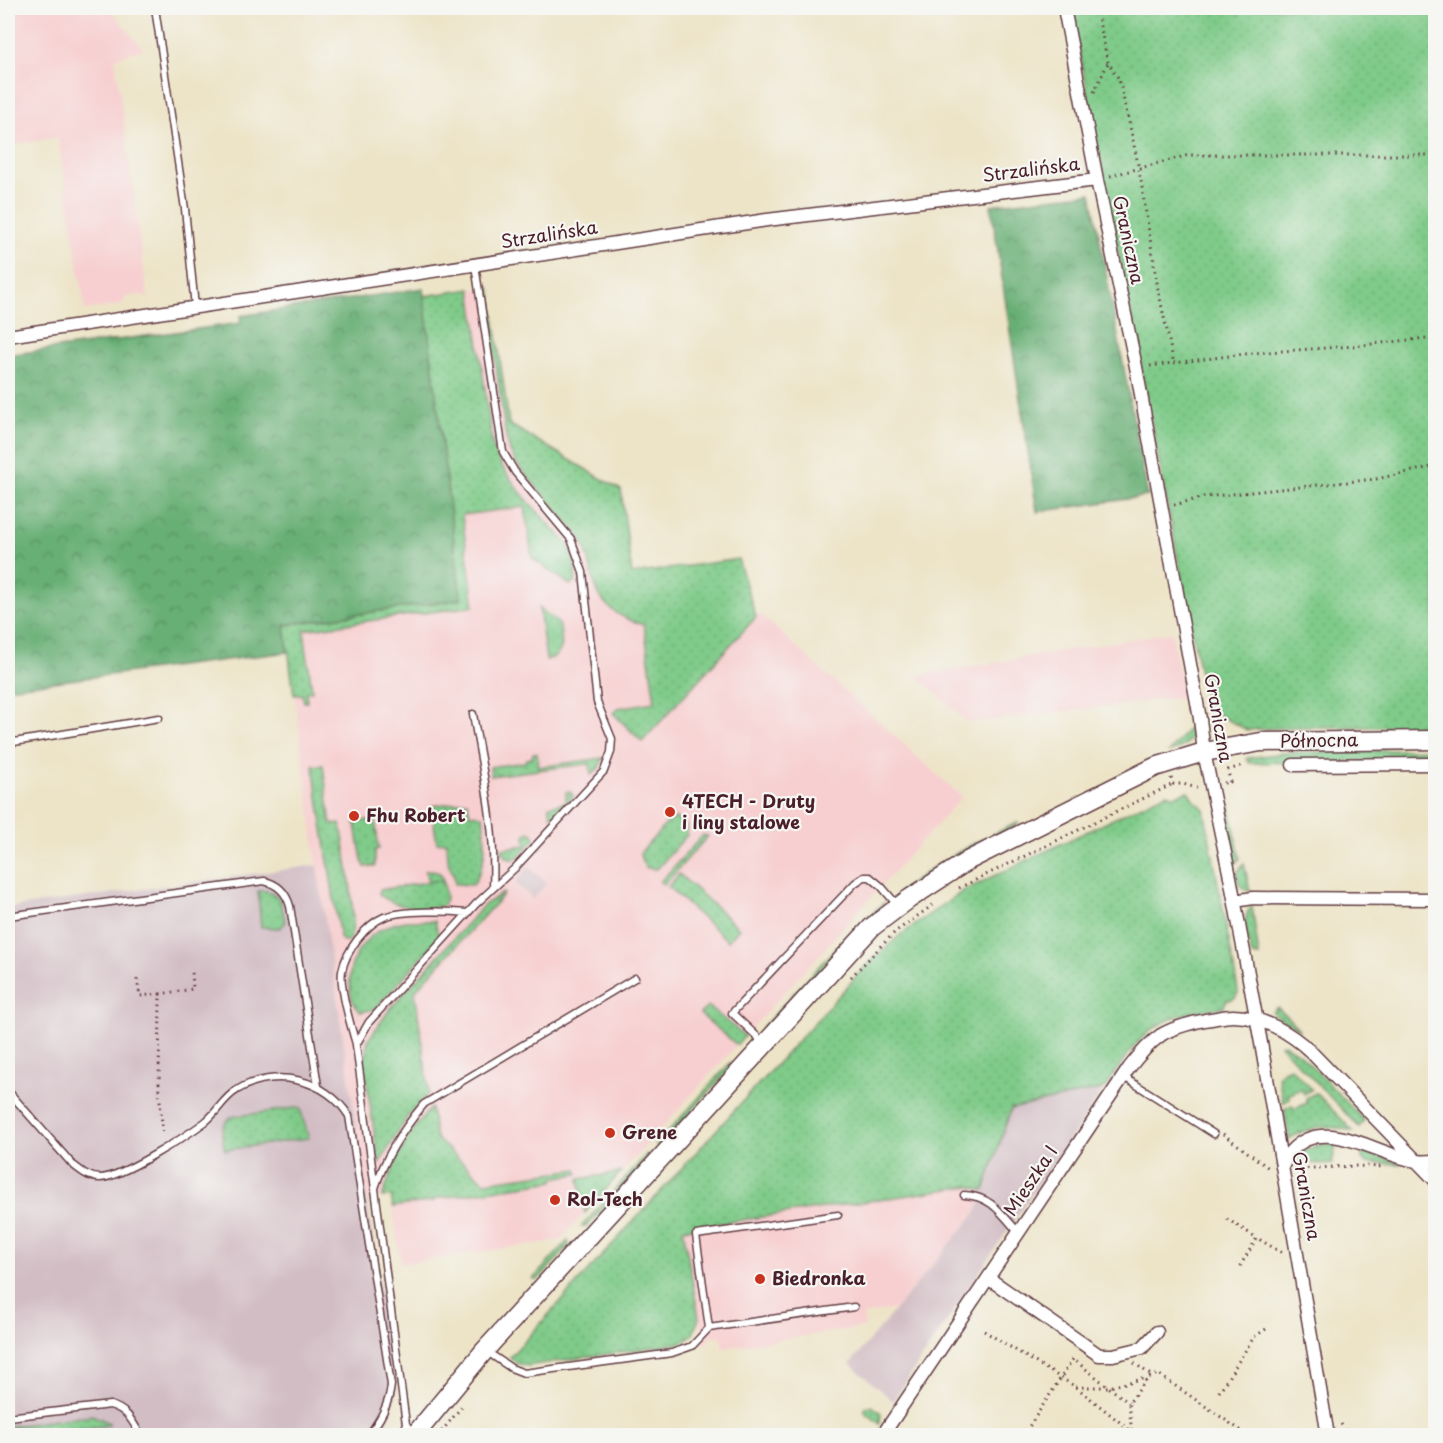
<svg xmlns="http://www.w3.org/2000/svg" width="1443" height="1443" font-family="'Playpen Sans',sans-serif">
<style>
.built{fill:#f7cfd0}
.industrial{fill:#d2bdc5}
.grass{fill:url(#grass-dots);stroke:#64755a;stroke-width:1.5}
.forest{fill:url(#forest-crowns);stroke:#586750;stroke-width:1.5}
.garden{fill:url(#garden-furrows);stroke:#64755a;stroke-width:1.5}
.lines{fill:none;stroke-linecap:round;stroke-linejoin:round}
.lane-casing{stroke:#623d43;stroke-width:9}
.street-casing{stroke:#623d43;stroke-width:15}
.secondary-casing{stroke:#623d43;stroke-width:21}
.path{stroke:#623d43;stroke-width:3;stroke-dasharray:1.5 4.5;stroke-linecap:butt}
.lane{stroke:#fff;stroke-width:6}
.street{stroke:#fff;stroke-width:12}
.secondary{stroke:#fff;stroke-width:18}
.poi-dot{fill:#c8321e;stroke:#f6f6f2;stroke-width:2}
.labels{text-anchor:middle;stroke-width:4.5;stroke-linejoin:round;paint-order:stroke}
.street-label{font-size:18px;fill:#4a1f2b;stroke:#f6f6f2}
.poi-label{font-size:18px;font-weight:bold;fill:#4a1f2b;stroke:#f6f6f2;text-anchor:start}
</style>
<defs>
<pattern id="grass-dots" width="8" height="8" patternUnits="userSpaceOnUse" patternTransform="scale(1.5)"><rect width="8" height="8" fill="#7fcb89"/><path d="M2 2h.1M6 6h.1" fill="none" stroke="#6fae76" stroke-width="1.8" stroke-linecap="round"/></pattern>
<pattern id="forest-crowns" width="20" height="18" patternUnits="userSpaceOnUse" patternTransform="scale(1.5)"><rect width="20" height="18" fill="#67af75"/><path d="M2 6a3 3 0 1 1 6 0M12 15a3 3 0 1 1 6 0" fill="none" stroke="#578e60"/></pattern>
<pattern id="garden-furrows" width="10" height="10" patternUnits="userSpaceOnUse" patternTransform="scale(1.5)"><rect width="10" height="10" fill="#7fcb89"/><path d="M-1 1l2-2M0 10L10 0M9 11l2-2" fill="none" stroke="#6fae76"/></pattern>
</defs>
<rect width="100%" height="100%" fill="#f6f6f2"/>
<filter id="ink" filterUnits="userSpaceOnUse"><feTurbulence type="fractalNoise" baseFrequency=".0167" numOctaves="2"/><feDisplacementMap in="SourceGraphic" scale="12" xChannelSelector="R" yChannelSelector="G"/><feConvolveMatrix kernelMatrix="1 2 1 2 8 2 1 2 1" color-interpolation-filters="sRGB"/></filter>
<filter id="wash" filterUnits="userSpaceOnUse"><feTurbulence type="fractalNoise" baseFrequency=".008" numOctaves="4" result="noise"/><feDisplacementMap in="SourceGraphic" scale="24" xChannelSelector="R" yChannelSelector="G"/><feGaussianBlur stdDeviation="1.35" result="paint"/><feColorMatrix in="noise" values="0 0 0 0 0 0 0 0 0 0 0 0 0 0 0 0 0 1.4 0 .05"/><feComposite in="paint" operator="in"/></filter>
<g filter="url(#wash)">
<rect width="100%" height="100%" fill="#ede4c8"/>
<!-- built -->
<path class="built" d="M8 8H109L143 49 115 58 148 299 141 294 126 297 121 305 85 310 58 137 8 146Z
M490 287 509 424 621 490 632 574 738 559 756 617 760 614 962 797 560 1240 401 1264 391 1196 367 1200 317 865 285 625 461 599 424 296Z
M1172 632 1183 697 968 723 917 676Z
M969 1186 984 1191 978 1210 895 1309 863 1315 865 1327 723 1348 721 1336 712 1337 703 1345 683 1229Z"/>
<!-- industrial -->
<path class="industrial" d="M317 865 396 1394 385 1433 383 1436H8V908Z
M528 867 547 883 533 899 515 883Z
M1105 1088 1020 1212 893 1401 850 1364 978 1210 1011 1109Z"/>
<!-- grass -->
<path class="grass" d="M1071 8H1435V727H1298L1247 730 1207 709Z
M485 287H490L509 424 621 490 632 574 738 559 756 617 642 742 613 713 618 708 655 702 644 625C622 619 602 607 595 585 590 569 589 553 581 539L516 463 510 451 506 437Z
M471 289 493 447C506 483 543 516 568 545L574 556 576 581 570 585 532 558 525 507 462 515 474 606 304 630 312 691 306 692 307 702H304L302 694 294 695 285 625 461 599 424 296Z
M539 608 559 624C562 639 567 656 546 660Z
M1191 726 1194 727C1192 744 1183 747 1168 753Z
M1436 749 1435 757 1385 761 1249 763 1247 758 1284 753Z
M533 753H537L539 770 491 776 490 767 525 762 526 759 532 758Z
M323 765 331 824H341C344 846 360 925 349 941H343L340 938 313 766Z
M1188 791 1193 799 1204 809 1237 984 1238 993 1235 998 1226 1001 1224 1007C1208 1010 1188 1011 1173 1018 1140 1031 1123 1060 1105 1088L1011 1109 984 1191 969 1186 683 1229 699 1318 693 1334 682 1343 527 1366 516 1363 510 1357 863 969 900 935 963 891 1167 793 1174 796Z
M467 801 470 814 483 815C486 841 488 861 473 885L455 884 453 873 449 866 446 842 437 843 431 806Z
M1226 804H1229L1240 858 1234 866 1224 807Z
M676 818 686 825 687 835 657 869 647 868 642 862 640 853 667 823Z
M375 819 379 849 375 850V866L365 867 362 860 355 822Z
M1019 822 1014 827 931 874 904 892 898 893 934 867 967 847Z
M703 835 708 836 664 885 660 882Z
M1244 863 1250 892C1241 889 1237 883 1236 875Z
M679 874 739 928 728 941 668 887Z
M439 880 444 883 446 899 443 905 440 907C418 909 397 909 379 894L380 890Z
M258 891C281 889 282 905 285 923L280 928 261 927Z
M503 893 504 894 415 991 429 1093 408 1116 379 1164 364 1065 368 1040 390 1009 484 905Z
M884 903 883 909 829 960 770 1026 761 1029 845 938Z
M1252 906 1259 956 1252 955C1249 941 1239 917 1252 906Z
M406 921H435L439 938 375 1009 361 1012C354 1006 350 996 350 986 347 951 374 926 406 921Z
M708 1006 745 1036 737 1045 700 1014Z
M1277 1007 1299 1029V1030L1276 1016 1272 1012Z
M1284 1044 1301 1055 1364 1120 1359 1127 1280 1045Z
M731 1062 729 1070 660 1146 656 1145Z
M1290 1067 1312 1089 1304 1094 1301 1089 1288 1095 1290 1099 1283 1103 1278 1075Z
M1316 1093 1353 1131C1327 1125 1313 1124 1289 1139L1284 1109 1292 1105 1294 1109 1307 1103 1306 1098Z
M295 1108H300L309 1138 225 1150C222 1137 219 1127 231 1117Z
M431 1108 436 1138 484 1182 577 1169 578 1174 554 1178V1181L434 1199V1201L393 1207 391 1196 382 1197C394 1164 406 1134 431 1108Z
M1325 1144 1336 1145 1332 1164 1293 1163C1303 1152 1310 1146 1325 1144Z
M1363 1153 1399 1162 1400 1164 1366 1163 1362 1158Z
M647 1154 649 1158 587 1226H582Z
M621 1172 585 1213 579 1179Z
M568 1241 569 1246 538 1280 533 1279Z
M872 1406 881 1413 880 1424 865 1412V1407Z
M92 1415 109 1423V1425L40 1435H8V1427Z"/>
<!-- forest -->
<path class="forest" d="M1091 193 1148 496 1037 512 991 205Z
M423 288 461 599 285 625 288 652 8 688V355L241 323 240 316Z"/>
<!-- garden -->
<path class="garden" d="M603 758 599 768 591 775 590 764 539 770V767Z
M569 791 573 795V797L558 815 551 816 549 806 566 802V792Z
M529 832 533 834 535 839 518 857 512 860 506 857 501 849 526 845 525 835Z
M433 870 441 874 444 883 439 880 428 882 425 871Z"/>
</g>
<g filter="url(#ink)">
<g class="lines">
<defs>
<path id="lane" d="M155 8 185 209 195 307
M473 714C483 772 496 829 493 887
M8 743 159 718
M8 916 264 881C278 884 286 892 290 906L318 1086
M764 1043 732 1013 855 883 864 877H870L881 886 898 906
M356 1044C351 1027 339 987 342 971 346 951 365 925 384 917 402 910 448 911 468 913
M1124 1077 1214 1134
M8 1091 72 1164C81 1171 89 1178 100 1178 121 1178 186 1136 205 1122 217 1113 223 1098 237 1090 275 1067 326 1079 349 1116L391 1385C389 1405 380 1420 368 1436
M375 1188C385 1157 403 1129 424 1104L635 978
M964 1195C991 1196 1001 1213 1018 1232
M709 1328 696 1235 838 1215
M486 1351 511 1368 524 1373 672 1353 692 1346 709 1328 854 1307
M8 1417 110 1405C128 1410 132 1421 141 1436
M414 1435 406 1424 356 1045 369 1022 476 904 515 868 604 771 611 752 612 739 597 702 583 572 571 539 515 472 503 452 475 265"/>
<path id="street" d="M1064 8 1097 180 1136 367 1200 719 1204 752 1230 877 1261 1043 1328 1436
M8 336 767 220 1097 180
M1293 765 1436 764
M1235 901 1253 898 1436 899
M1282 1167C1285 1162 1287 1155 1291 1151 1325 1113 1379 1157 1417 1161 1423 1162 1429 1161 1436 1161
M988 1278 1099 1355H1113L1142 1348 1157 1332
M882 1436 1129 1068C1139 1055 1148 1044 1161 1035 1174 1027 1191 1023 1205 1020 1214 1019 1224 1016 1233 1016 1262 1016 1291 1033 1311 1052L1436 1181"/>
<path id="secondary" d="M414 1436 485 1350 872 927 909 899 969 860 1155 767 1204 752 1261 742 1436 740"/>
</defs>
<!-- lane casing -->
<use href="#lane" class="lane-casing"/>
<!-- street casing -->
<use href="#street" class="street-casing"/>
<!-- secondary casing -->
<use href="#secondary" class="secondary-casing"/>
<!-- path -->
<path class="path" d="M1096 8 1108 62 1119 79 1131 131 1139 169 1158 289 1174 364
M1094 92 1108 63
M1110 176 1189 155H1436
M1150 366 1253 353 1354 346 1436 337
M1174 505 1204 497 1376 479 1436 466
M1171 778 1173 784H1183L1197 788
M1224 783 1230 782 1228 770 1242 766
M959 888 1173 784
M851 977 895 932 933 905
M137 979 140 996 160 994 159 1089 163 1136
M160 994 193 989 192 970
M1223 1134 1270 1169
M1295 1169 1354 1166 1385 1167
M1227 1219 1257 1238
M1240 1266 1257 1238 1284 1254
M984 1331 1076 1387 1132 1432
M1134 1363 1152 1376
M1076 1387H1109L1146 1378
M1219 1392 1254 1337 1266 1329
M1341 1424 1349 1436
M917 1434 919 1436
M438 1436 463 1405
M1023 1436 1073 1359 1129 1403
M1132 1436 1129 1403 1148 1378 1158 1374 1249 1436"/>
<!-- lane -->
<use href="#lane" class="lane"/>
<!-- street -->
<use href="#street" class="street"/>
<!-- secondary -->
<use href="#secondary" class="secondary"/>
</g>
</g>
<!-- markers -->
<g class="poi-dot">
<circle cx="670" cy="812" r="6"/>
<circle cx="354" cy="816" r="6"/>
<circle cx="610" cy="1133" r="6"/>
<circle cx="555" cy="1200" r="6"/>
<circle cx="760" cy="1279" r="6"/>
</g>
<g class="labels">
<!-- street labels -->
<g class="street-label">
<text transform="translate(1031 170) rotate(-7)" y="6">Strzalińska</text>
<text transform="translate(549 235) rotate(-9)" y="6">Strzalińska</text>
<text transform="translate(1128 240) rotate(78)" y="6">Graniczna</text>
<text transform="translate(1218 718) rotate(80)" y="6">Graniczna</text>
<text transform="translate(1319 741) rotate(-1)" y="6">Północna</text>
<text transform="translate(1031 1181) rotate(-56)" y="6">Mieszka I</text>
<text transform="translate(1306 1196) rotate(80)" y="6">Graniczna</text>
</g>
<!-- poi labels -->
<g class="poi-label">
<text x="682" y="808">4TECH - Druty<tspan x="682" dy="21">i liny stalowe</tspan></text>
<text x="366" y="822">Fhu Robert</text>
<text x="622" y="1139">Grene</text>
<text x="567" y="1206">Rol-Tech</text>
<text x="772" y="1285">Biedronka</text>
</g>
</g>
<!-- margin -->
<rect width="1443" height="1443" fill="none" stroke="#f6f6f2" stroke-width="30"/>
</svg>
